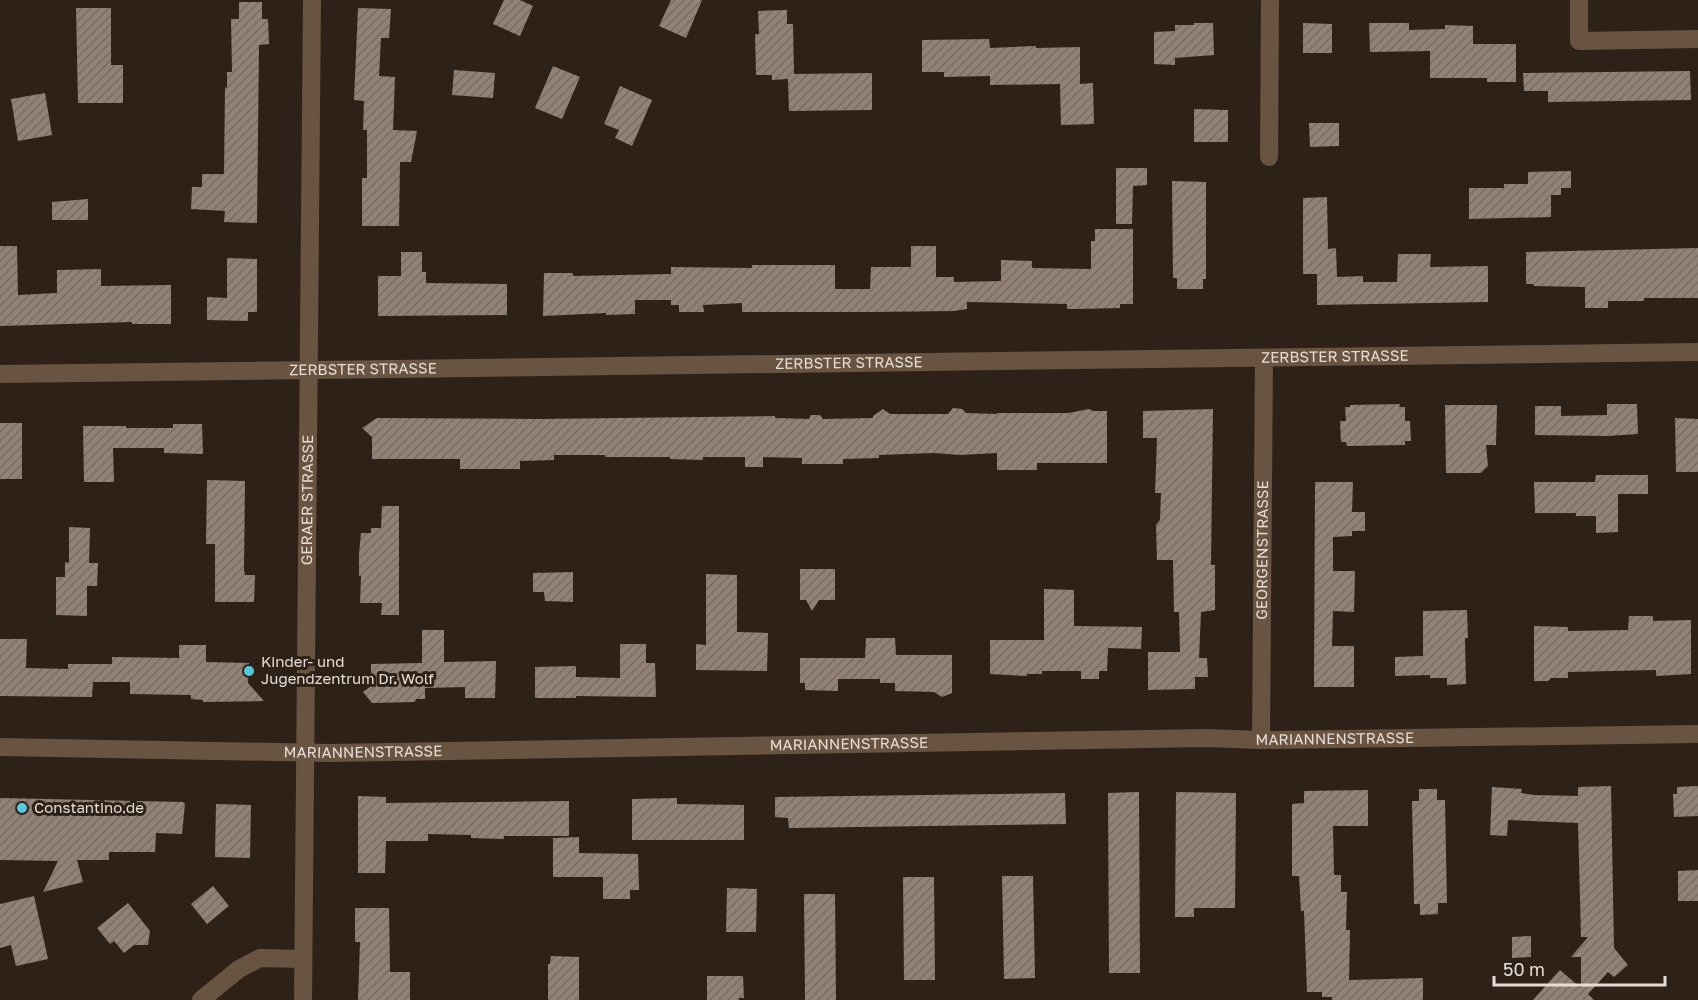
<svg xmlns="http://www.w3.org/2000/svg" width="1698" height="1000" font-family="'Golos Text',sans-serif">
<style>
.building{fill:url(#building-hatch)}
.lines{fill:none;stroke-linecap:round;stroke-linejoin:round}
.minor{stroke:#695441;stroke-width:18}
.poi-dot{fill:#55cadf;stroke:#2e2218;stroke-width:2}
.labels{text-anchor:middle;stroke-width:6;stroke-linejoin:round;paint-order:stroke}
.street-label{font-size:15px;fill:#e5dcd5;stroke:#2e2218}
.poi-label{font-size:15px;fill:#e5dcd5;stroke:#2e2218;text-anchor:start}
</style>
<defs>
<pattern id="building-hatch" width="6" height="6" patternUnits="userSpaceOnUse" patternTransform="scale(1.5)"><rect width="6" height="6" fill="#928276"/><path d="M-1 1l2-2M0 6l6-6M5 7l2-2" fill="none" stroke="#776c63"/></pattern>
</defs>
<rect width="100%" height="100%" fill="#2e2218"/>
<!-- building -->
<path class="building" d="M504 0H520L533 6 520 36 493 24Z
M671 0H702L686 38 659 26Z
M239 2H262V19H268L269 44 259 45 257 223 224 222 225 211 191 209 192 187H202V174H224L225 88 227 87V72H232L231 19H239Z
M76 8H111V65H123V103H78Z
M358 8 391 9 389 38H381L379 76 395 77 393 130 417 131 411 162H400L399 226H362V178H367V130H363L364 101 354 100Z
M787 10V24H793L794 74 872 73V110L789 111 788 79 772 80V75H756L755 34H759L758 11Z
M1194 23H1213L1214 55 1175 58V65L1154 64V32L1175 31V25H1194Z
M1303 23 1332 24V53H1303Z
M1369 23H1409V30L1445 29V25L1473 26V44H1516V82H1487V78H1430V51L1370 52Z
M989 39 990 48 1036 46V48L1080 47V84L1093 83 1094 124 1061 125 1060 84 990 85V76L944 77V72H922V40Z
M553 66 580 77 562 119 535 108Z
M454 70 495 73 493 98 452 95Z
M1690 71 1691 100 1548 102V91H1524L1523 73Z
M620 86 652 100 632 146 615 138 619 130 604 124Z
M45 93 52 135 18 141 11 99Z
M1194 109 1228 110V142H1194Z
M1309 123H1339V146L1310 147Z
M1116 168H1147V185L1133 186 1132 224H1116Z
M1571 171V188H1561V195H1551V217L1469 219V188H1504V184H1528V172Z
M1172 181 1206 182V279H1203V289H1177V278H1173Z
M1327 197 1328 249 1336 248 1337 277 1363 276V282H1397L1398 254H1431L1430 267 1488 266V302L1317 305V274H1303V198Z
M88 199V220H52V202Z
M1095 229H1133V304H1120V308L1077 309H1067V304L967 302V309L954 311 871 312H742V303L703 305 704 312H679V305H671V300H635V314L606 315V313L543 316 544 273H573V276L671 274V267L752 268V265H835V289H870L871 267H911V246H936V277H954V282L1001 281V260L1032 261V268L1091 269V241H1095Z
M0 246H17L18 295 57 293V270L101 269V286L171 285V324H132V322L0 326Z
M1698 248V298H1644V301H1608V308H1585V287L1534 286 1533 284H1526V252Z
M401 252H422V272H426V283L507 284V315L378 316V276H401Z
M227 258 257 259V312H248V321L207 320V297L227 298Z
M1400 404 1399 407H1405V421H1410L1411 441H1405V445L1347 446 1346 442H1341L1340 421H1346L1345 407H1350V405Z
M1607 404H1637L1638 434 1607 436 1535 435V406H1561V416L1607 415Z
M1445 405H1497L1496 445H1486L1488 466 1481 473H1446Z
M953 408 962 409 966 413 997 414V413H1069L1089 409 1093 411H1107V463H1037V470H997V453L960 455 934 453 879 455V458L843 459V464H802V458L763 457V467H745V457H703V460L670 459V457H605V455H554V460L520 461V469H460V459H372V437L362 428 377 418 538 419 775 416V418L809 419 811 415H820L823 419 873 418V416L883 409 890 414H948Z
M1213 409 1211 563V565H1215V610L1201 612 1199 658H1207L1208 677H1195V689L1148 690V652H1180L1179 612H1174L1173 560H1157L1156 525 1160 520 1161 493H1155L1157 438H1143V411Z
M1675 418 1698 419V472H1676Z
M0 423H22V479H0Z
M173 424H202L203 454 164 453V448H113L114 482H84L83 426H126V428H173Z
M1596 475H1648V494H1618V532L1596 533V516H1576V513H1535L1534 482H1595Z
M207 480 245 481 244 570 245 575H255L254 602H215V544H206Z
M1315 482H1353L1352 512H1365V531H1352V536L1333 537V571H1355L1354 612 1333 611 1332 646H1354V687H1314Z
M382 506H399V615H381L382 603H360L361 576H359V554L361 533H371V528H381Z
M69 527 90 528 89 563H98L97 586H87V616L56 615V577H65V562L69 563Z
M800 569H835V600H819L812 611 806 600H800Z
M573 572V602L545 601 544 592H533V573Z
M706 574 737 575V632L768 633 767 671 696 670V644L706 645Z
M1044 589 1074 590V626L1142 627 1141 649 1108 648 1107 671H1099V679H1081V671H1042V674H1027V676L990 674V640H1044Z
M1467 610 1468 638H1465L1466 684 1447 685V678H1430V675L1395 676V657L1423 656V611Z
M1629 616H1653V621L1691 620V674L1656 676V670L1568 672V678H1551L1548 681H1534V626L1568 627V631L1628 630Z
M422 630H444V662L496 661 495 698H465V687L425 688V699H416L415 702 372 703 363 692 371 686V664L422 663Z
M866 638H895L896 655H952V693L942 697 934 692 895 691V683H880V679H838V691L805 690V683H800V658H865Z
M0 639H27L26 668 68 669V664H112V657L179 658V645H206V662L249 663 248 683 264 701 203 702V700L191 699V695L130 694V682H93L92 697 0 696Z
M620 644H646V663H655L656 697 576 696V698H535V667L576 666V677L620 678Z
M1611 786 1614 948 1628 965 1614 977 1608 972 1588 994 1594 1000H1533L1560 970 1581 988V957H1571L1588 937H1581L1578 823 1508 820 1507 836 1490 835 1492 787 1522 789 1521 793 1534 795 1578 796V787Z
M1698 786V816L1674 817 1673 794H1677V787Z
M1419 789H1437V800H1445L1447 903H1438V914L1420 915V904H1414L1412 801H1419Z
M1368 790V826H1333L1334 875H1341V892H1347L1346 930H1350L1349 980 1423 978V1000H1332V997H1322V992H1307L1304 911H1301L1299 876H1292V804L1304 803V791Z
M1139 792 1140 973H1109L1108 793Z
M1176 792 1236 793 1235 908H1194V917H1175Z
M1065 793 1066 824 789 828 788 818 775 817V797Z
M358 796 386 797V803L569 801V836H504V839L471 838V835L428 834V841H386L385 873H358Z
M0 798 183 802 185 804 182 834 156 833 155 852H109V860H77L83 882 43 892 58 861 0 860Z
M677 798V804L744 805V840H632V799Z
M216 804 251 805 250 858 215 857Z
M579 837V853L638 854 639 890H630V899H603V877H553V838Z
M1698 870V901H1678V871Z
M1002 876H1033L1035 978 1004 979Z
M903 877H934L935 980H904Z
M213 886 229 906 207 924 191 904Z
M727 888 757 889 756 932H726Z
M804 894H835L836 1000H805Z
M34 896 48 959 16 966 11 945 0 948V904Z
M128 903 150 931 148 945H134L124 953 114 941 110 944 97 928Z
M355 908H389L390 972H410V1000H358L360 942H355Z
M1531 936V957L1512 958V937Z
M551 956 579 957V1000H548V964H550Z
M707 976H743L744 998H739V1000H707Z"/>
<g class="lines">
<!-- minor -->
<g class="minor">
<path d="M1579 0V41L1698 39"/>
<path d="M1269 157 1270 0"/>
<path id="s1" d="M0 374 1698 352"/>
<path id="s2" d="M1261 740 1264 358"/>
<path id="s3" d="M0 747 330 753 1206 738 1261 740 1698 734"/>
<path d="M201 1000 239 969 260 958 303 959"/>
<path id="s4" d="M303 1000 312 0"/>
</g>
</g>
<!-- markers -->
<g class="poi-dot">
<circle cx="249" cy="671" r="6"/>
<circle cx="22" cy="808" r="6"/>
</g>
<g class="labels">
<!-- street labels -->
<g class="street-label">
<text dy="5" stroke="none"><textPath href="#s1" startOffset="1335">ZERBSTER STRASSE</textPath></text>
<text dy="5" stroke="none"><textPath href="#s1" startOffset="849">ZERBSTER STRASSE</textPath></text>
<text dy="5" stroke="none"><textPath href="#s1" startOffset="363">ZERBSTER STRASSE</textPath></text>
<text dy="5" stroke="none"><textPath href="#s4" startOffset="500">GERAER STRASSE</textPath></text>
<text dy="5" stroke="none"><textPath href="#s2" startOffset="190">GEORGENSTRASSE</textPath></text>
<text dy="5" stroke="none"><textPath href="#s3" startOffset="1335">MARIANNENSTRASSE</textPath></text>
<text dy="5" stroke="none"><textPath href="#s3" startOffset="849">MARIANNENSTRASSE</textPath></text>
<text dy="5" stroke="none"><textPath href="#s3" startOffset="363">MARIANNENSTRASSE</textPath></text>
</g>
<!-- poi labels -->
<g class="poi-label">
<text x="261" y="667">Kinder- und<tspan x="261" dy="17">Jugendzentrum Dr. Wolf</tspan></text>
<text x="34" y="813">Constantino.de</text>
</g>
</g>
<!-- scale -->
<path d="M1494 976v9h171v-9" fill="none" stroke="#e5dcd5" stroke-width="3"/>
<text x="1503" y="976" font-size="18" fill="#e5dcd5" stroke="#2e2218" stroke-width="4.5" paint-order="stroke">50 m</text>
</svg>
